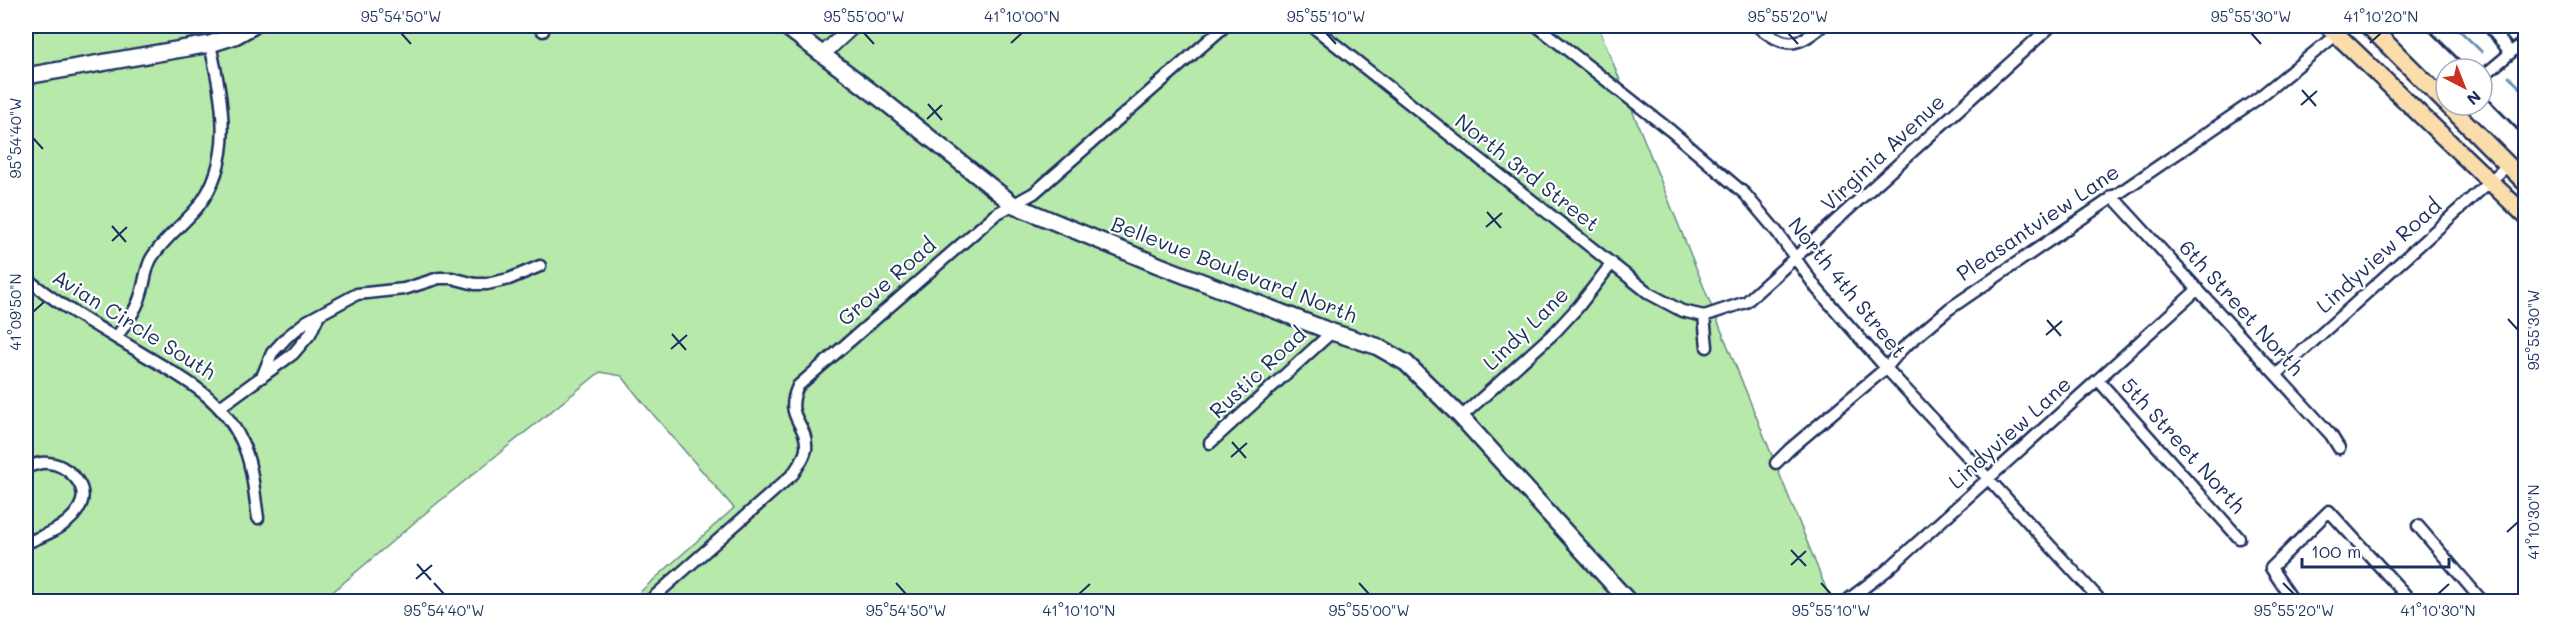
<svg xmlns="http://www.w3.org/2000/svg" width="2551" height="627" font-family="Mali,sans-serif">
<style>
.green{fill:#b7e9aa;stroke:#698c84;stroke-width:1.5}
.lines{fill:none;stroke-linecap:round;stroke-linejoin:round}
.stream{stroke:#6b8ebd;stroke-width:3}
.minor-casing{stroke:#1b2f5e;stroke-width:15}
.tertiary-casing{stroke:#1b2f5e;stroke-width:18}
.secondary-casing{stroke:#1b2f5e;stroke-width:20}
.primary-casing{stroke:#1b2f5e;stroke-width:21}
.minor{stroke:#fff;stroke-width:10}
.tertiary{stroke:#fff;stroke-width:14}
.secondary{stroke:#fff;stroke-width:15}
.primary{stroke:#faddab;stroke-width:16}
.rail{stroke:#1b2f5e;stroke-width:3}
.ticks{fill:none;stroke:#1b2f5e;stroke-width:2}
.labels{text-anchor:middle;stroke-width:4.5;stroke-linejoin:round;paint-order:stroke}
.street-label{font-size:21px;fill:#1b2f5e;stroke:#fff}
.neatline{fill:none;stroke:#1b2f5e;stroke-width:2}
.ticks-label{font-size:15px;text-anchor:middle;fill:#1b2f5e}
</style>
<rect width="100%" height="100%" fill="#fff"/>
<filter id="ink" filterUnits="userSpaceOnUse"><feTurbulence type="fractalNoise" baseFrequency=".0167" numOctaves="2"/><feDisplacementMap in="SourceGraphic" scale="12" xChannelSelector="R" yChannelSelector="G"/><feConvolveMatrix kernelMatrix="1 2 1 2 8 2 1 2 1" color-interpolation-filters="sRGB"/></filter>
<g filter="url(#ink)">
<!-- green -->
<path class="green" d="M26 26H1598L1831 601H630L734 508 639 398 622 376 600 372 435 505 322 601H26Z"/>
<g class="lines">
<!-- stream -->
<path class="stream" d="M2455 26 2482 52
M2509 77 2526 93"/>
<defs>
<path id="minor" d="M538 26 543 31
M1312 26 1650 294 1682 311 1704 316 1707 347
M1537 26 1671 131 1745 194 1777 232 1817 289 1886 368 2102 602
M1757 26C1785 47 1795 49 1822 26
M2489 26 2510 52
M2482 77 2526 40
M2112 196 2331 435 2339 448
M26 278C61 307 102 329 141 353 181 377 222 397 242 442 253 465 254 493 258 518
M1704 316 1746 302 2051 26
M116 338C125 324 137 310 141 294 145 282 145 271 151 259 163 239 182 226 197 208 236 160 222 99 210 44
M2276 375 2508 165
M262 377 272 353 287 337 307 321 357 294 404 289 439 278H452L475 284H487L509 279 540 266
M2098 380 2239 538
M220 407 293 354 310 334 319 315
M1461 417 1555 332 1579 306 1612 263
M1210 443 1332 332
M1776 463 1790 449 1886 368 1902 349 1949 309 2257 99 2337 34
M26 468C33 465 40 462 48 463 66 464 89 485 81 504 72 526 45 535 26 543
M2418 526 2483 602
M648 602 793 474C797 467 805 458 806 449 808 422 783 419 798 386L996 214 1034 193 1225 26
M1845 602 1886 571 2198 289
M2294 602 2271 568 2329 511 2412 602"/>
<path id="tertiary" d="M823 54 853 26"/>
<path id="secondary" d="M785 26 885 102 1014 205 1158 265 1332 332 1376 346 1406 363 1461 417 1629 602
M26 76 210 44 235 36 253 26"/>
<path id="primary" d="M2328 26 2526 216
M2369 26 2446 103
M2448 105 2526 183"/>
</defs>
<!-- minor casing -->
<use href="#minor" class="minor-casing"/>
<!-- tertiary casing -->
<use href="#tertiary" class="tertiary-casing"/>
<!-- secondary casing -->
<use href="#secondary" class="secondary-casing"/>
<!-- primary casing -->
<use href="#primary" class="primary-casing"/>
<!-- minor -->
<use href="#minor" class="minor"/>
<!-- tertiary -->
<use href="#tertiary" class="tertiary"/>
<!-- secondary -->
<use href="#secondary" class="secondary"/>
<!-- primary -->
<use href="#primary" class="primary"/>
<!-- rail -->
<path class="rail" d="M2425 26 2468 69
M2482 93 2526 138"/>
</g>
</g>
<!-- ticks -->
<path class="ticks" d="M401 33 411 44M864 33 874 44M1326 33 1336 44M1788 33 1798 44M2251 33 2261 44M1011 43 1022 33M2370 43 2381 33M2302 90 2316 106M928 104 942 120M2301 105 2317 91M927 119 942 105M33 138 43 149M1487 212 1501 228M112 226 126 242M1486 227 1502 213M112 241 127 227M33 312 44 302M2508 319 2518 330M2047 320 2061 336M672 334 686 350M2046 335 2062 321M671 349 687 335M1232 442 1246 458M1231 457 1247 443M2507 532 2518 522M1791 550 1806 566M417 564 431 580M1791 565 1806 551M416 579 432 565M434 583 444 594M896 583 906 594M1359 583 1369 594M1821 583 1831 594M2283 583 2294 594M1079 594 1090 584M2438 594 2449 584"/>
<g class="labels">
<!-- street labels -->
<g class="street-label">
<text transform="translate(1883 153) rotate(-43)" y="7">Virginia Avenue</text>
<text transform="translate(1527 173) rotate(38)" y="7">North 3rd Street</text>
<text transform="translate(2038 223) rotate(-34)" y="7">Pleasantview Lane</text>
<text transform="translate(2379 256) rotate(-42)" y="7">Lindyview Road</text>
<text transform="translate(1234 270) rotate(21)" y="7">Bellevue Boulevard North</text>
<text transform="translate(887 282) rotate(-41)" y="7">Grove Road</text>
<text transform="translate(1847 288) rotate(51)" y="7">North 4th Street</text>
<text transform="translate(2241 308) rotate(48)" y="7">6th Street North</text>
<text transform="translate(134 325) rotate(32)" y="7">Avian Circle South</text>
<text transform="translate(1526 329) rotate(-44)" y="7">Lindy Lane</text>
<text transform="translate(1258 373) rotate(-43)" y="7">Rustic Road</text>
<text transform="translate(2010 433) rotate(-42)" y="7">Lindyview Lane</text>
<text transform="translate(2183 446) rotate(48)" y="7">5th Street North</text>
</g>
</g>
<!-- margin -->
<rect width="2551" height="627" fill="none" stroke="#fff" stroke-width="66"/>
<!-- north arrow -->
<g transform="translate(2464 87) rotate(138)"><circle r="28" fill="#ffffff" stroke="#a4acbf" stroke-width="1.5"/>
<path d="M0-4.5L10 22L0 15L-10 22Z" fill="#c8321e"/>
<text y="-9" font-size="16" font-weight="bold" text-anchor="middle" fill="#1b2f5e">N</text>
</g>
<!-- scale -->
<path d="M2302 558v9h147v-9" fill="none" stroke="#1b2f5e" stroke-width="3"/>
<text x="2311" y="558" font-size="18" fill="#1b2f5e" stroke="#ffffff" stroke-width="4.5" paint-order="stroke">100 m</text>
<rect x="33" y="33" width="2485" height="561" class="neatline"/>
<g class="ticks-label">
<text x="401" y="22">95°54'50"W</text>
<text x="864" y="22">95°55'00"W</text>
<text x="1022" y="22">41°10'00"N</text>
<text x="1326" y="22">95°55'10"W</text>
<text x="1788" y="22">95°55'20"W</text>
<text x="2251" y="22">95°55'30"W</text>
<text x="2381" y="22">41°10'20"N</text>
<text transform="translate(16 138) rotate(-90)" y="5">95°54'40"W</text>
<text transform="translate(16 312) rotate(-90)" y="5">41°09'50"N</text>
<text transform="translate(2534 330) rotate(-90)" y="5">95°55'30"W</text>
<text transform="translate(2534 522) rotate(-90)" y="5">41°10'30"N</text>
<text x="444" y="616">95°54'40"W</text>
<text x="906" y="616">95°54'50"W</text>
<text x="1079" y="616">41°10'10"N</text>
<text x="1369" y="616">95°55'00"W</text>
<text x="1831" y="616">95°55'10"W</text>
<text x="2294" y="616">95°55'20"W</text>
<text x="2438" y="616">41°10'30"N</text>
</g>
</svg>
